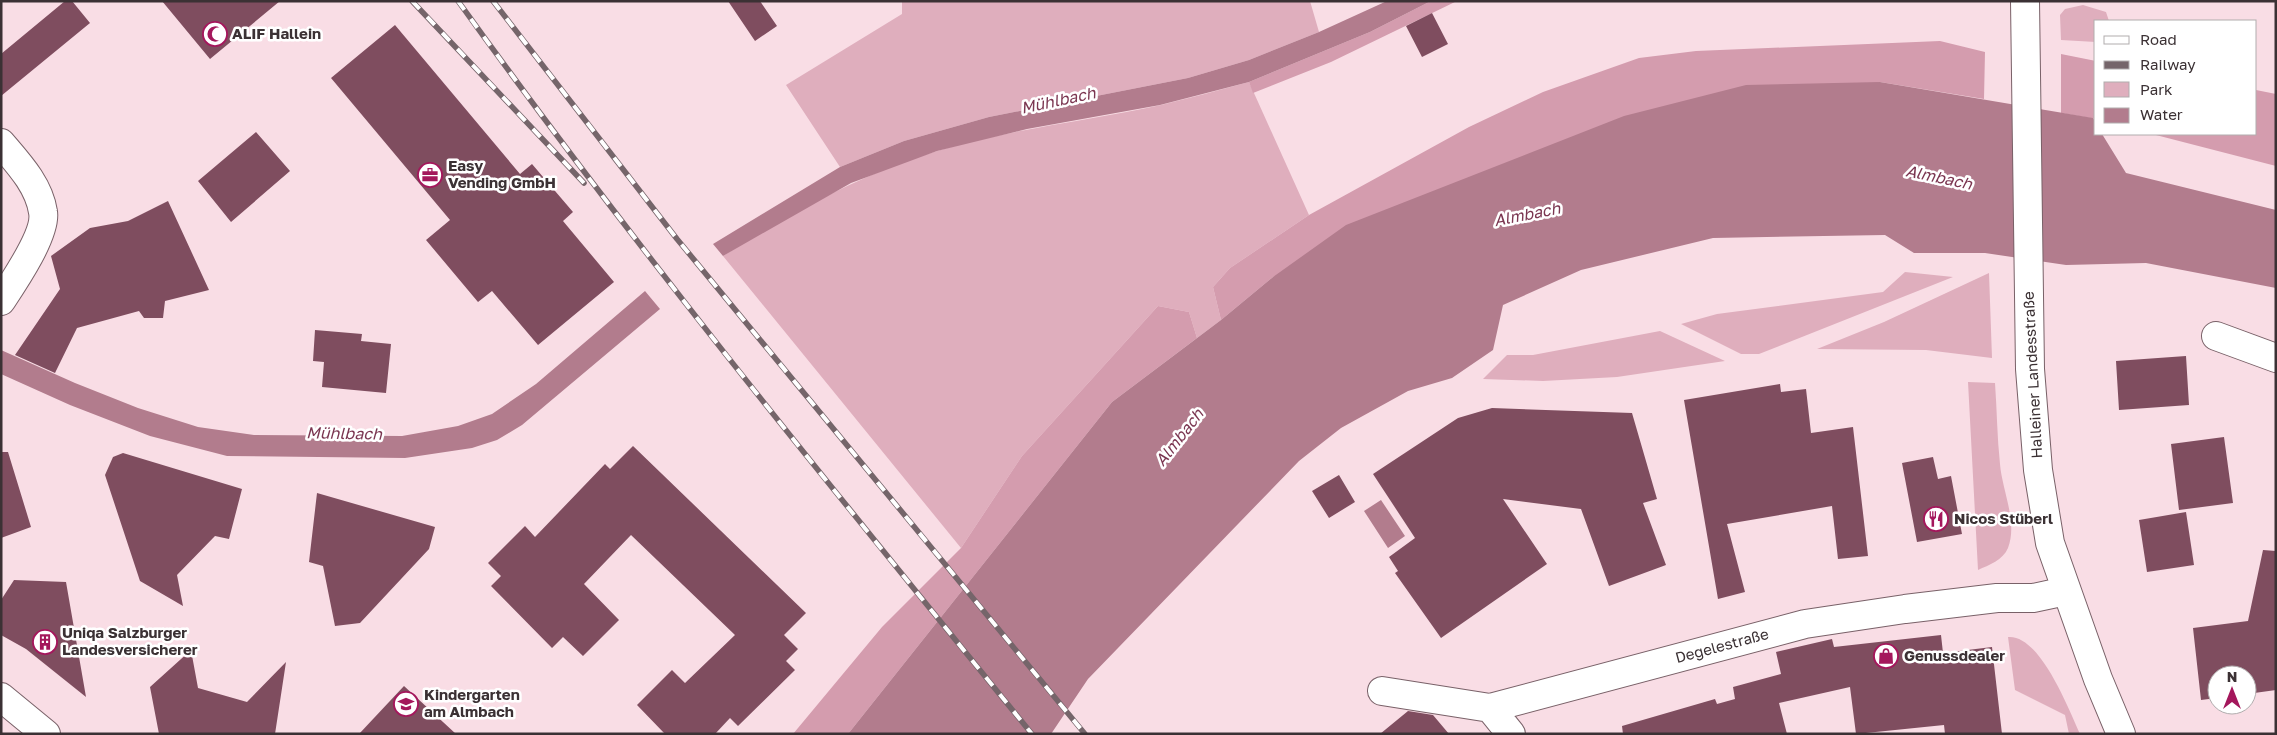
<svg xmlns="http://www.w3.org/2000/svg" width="2277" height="735" font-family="'Golos Text',sans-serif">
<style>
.green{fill:#dfaebd}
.forest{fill:#d49cae}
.water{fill:#b27c8d}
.building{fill:#7f4d5f}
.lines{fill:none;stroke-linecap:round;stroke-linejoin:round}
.street-casing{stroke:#796168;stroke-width:30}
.secondary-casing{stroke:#796168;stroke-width:30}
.street{stroke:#fff;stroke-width:28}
.secondary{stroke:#fff;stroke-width:28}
.rail-casing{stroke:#75656a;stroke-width:5.5}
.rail{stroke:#fff;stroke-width:4;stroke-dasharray:11;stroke-linecap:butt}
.labels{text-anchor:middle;stroke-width:5;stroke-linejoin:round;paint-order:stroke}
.poi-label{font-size:15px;font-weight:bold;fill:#3b3134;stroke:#fff;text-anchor:start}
.street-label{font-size:15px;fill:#3b3134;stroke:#fff}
.water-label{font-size:16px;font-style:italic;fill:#7b3651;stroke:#fff}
</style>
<rect width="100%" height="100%" fill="#f9dde5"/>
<!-- green -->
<path class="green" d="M902 1H1310L1319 32 1249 60 1188 78 989 117 904 141 840 167 786 85 902 14Z
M2083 5 2106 12 2109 21H2096V42L2061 40 2060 15 2065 9Z
M1249 82 1309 215 1230 268 1213 287 1221 320 1197 338 1189 312 1158 306 1022 456 961 548 723 256C790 213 861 174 937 151 1010 129 1087 121 1161 105 1190 98 1219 90 1249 82Z
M1905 272 1953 277 1759 354H1741L1681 324 1717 314 1883 292Z
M1989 273 1992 358 1926 350 1817 349 1884 322Z
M1660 331 1725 361 1617 377 1543 381 1483 379 1507 355H1533Z
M1968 382 1995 383C1997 410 1997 437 2000 464 2002 490 2018 522 2008 548 2003 560 1989 565 1978 570Z
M2008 637C2040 634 2069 710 2080 734H2069L2065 715 2015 690Z"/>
<!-- forest -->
<path class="forest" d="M1431 1H1457L1331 62 1253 93 1249 82 1370 32Z
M1940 41 1985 52 1984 99 1880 82 1273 277 1221 320 1213 287 1230 268 1309 215 1469 127 1543 92 1639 58 1696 51Z
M2061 54 2096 61V119L2061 113Z
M2256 90 2276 94V166L2152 134H2256Z
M1158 306 1189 312 1197 338 1112 402 848 734H793L882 627 961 548 1022 456Z"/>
<!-- water -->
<path class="water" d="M1387 1H1431L1370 32 1249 82 1160 105 1027 129 937 151 851 183 723 256 713 244 840 167 904 141 989 117 1188 78 1249 60 1319 32Z
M1880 82 2093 118 2096 123V134H2102L2126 173 2276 210V288L2146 263 2066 265 1985 253H1914L1885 235 1713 238 1581 270 1503 305 1493 350 1452 378 1408 391 1341 428 1299 461 1088 679 1051 734H848L1112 402 1221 320 1273 277 1346 225 1624 116 1746 85Z
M645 291 660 309 522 425 497 440 472 448 405 458 227 456 150 436 70 405 1 374V350L75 383 138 408 198 427 254 435 402 436 458 426 492 414 536 384Z
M1381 500 1405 536 1388 548 1364 511Z"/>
<!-- building -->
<path class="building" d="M65 1H72L90 23 1 96V54Z
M162 1H280L210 59Z
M728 1H760L777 26 755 41Z
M1432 13 1448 44 1422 57 1406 26Z
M395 25 520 174 532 164 573 212 563 221 614 282 538 345 492 291 478 302 426 240 450 220 331 78Z
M256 132 290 171 231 222 198 181Z
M168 201 209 290 165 301 163 318H144L139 311 77 328 55 373 15 355 60 289 51 256 90 228 128 221Z
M315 330 362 334 361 341 391 344 386 393 322 387 324 362 313 361Z
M2186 356 2189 405 2119 410 2116 361Z
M1780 384 1781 392 1806 389 1811 433 1853 427 1868 556 1838 559 1832 506 1727 524 1745 592 1718 599 1684 400Z
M1492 408 1632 413 1657 499 1643 503 1666 565 1609 586 1581 509 1503 499 1547 564 1441 638 1395 573 1398 571 1389 557 1415 538 1373 474 1458 418Z
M2224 437 2233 503 2179 510 2171 444Z
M633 446 806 613 784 635 798 649 786 661 795 670 738 726 730 718 715 734H665L637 705 672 670 685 683 735 635 631 535 584 584 619 620 583 656 563 637 552 648 491 586 501 576 488 563 525 526 535 537 605 464 610 469Z
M1 452H8L31 527 1 538Z
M123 453 242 489 229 539 215 536 177 575 183 606 140 581 105 475 113 457Z
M1933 457 1938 479 1951 476 1962 534 1917 542 1902 463Z
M1339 475 1355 502 1329 518 1312 491Z
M317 493 435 527 429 549 360 623 335 626 323 566 309 562Z
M2186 512 2194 565 2147 572 2139 520Z
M2263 550 2276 551V690L2247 694V675H2217V698L2201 700 2193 628 2248 621Z
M14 580 66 582 86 697 26 649 1 635V600Z
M1941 635 1943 653 1992 647 2002 734H1945L1944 725 1856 734 1850 687 1779 703 1787 734H1623L1622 726 1715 699 1717 704 1735 699 1733 687 1781 674 1776 652 1832 639 1834 647Z
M191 650 198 688 247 702 286 662 275 734H159L150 687Z
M404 686 456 734H359Z
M1408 711 1433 715 1449 734H1380Z"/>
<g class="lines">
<defs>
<path id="street" d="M1 143C18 163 39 185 43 212 47 233 13 283 1 301
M2216 336 2276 358
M1382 691 1490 708 1805 624 1905 609 1997 598H2033L2066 591
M1 697 46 734
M1490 708 1511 734"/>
<path id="secondary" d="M2025 1 2030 369 2038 470 2050 543 2098 679 2121 734"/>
</defs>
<!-- street casing -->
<use href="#street" class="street-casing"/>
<!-- secondary casing -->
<use href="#secondary" class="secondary-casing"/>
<!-- street -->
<use href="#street" class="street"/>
<!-- secondary -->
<use href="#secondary" class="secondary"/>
<defs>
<path id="rail" d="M412 1 584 183
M458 1C639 253 836 493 1032 734
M493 1 677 239 1085 734"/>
</defs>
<!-- rail casing -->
<use href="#rail" class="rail-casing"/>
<!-- rail -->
<use href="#rail" class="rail"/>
</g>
<!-- icons -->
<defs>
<symbol id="mosque-ring" viewBox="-11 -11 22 22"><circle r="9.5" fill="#fff" stroke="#a4175c" stroke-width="1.5"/><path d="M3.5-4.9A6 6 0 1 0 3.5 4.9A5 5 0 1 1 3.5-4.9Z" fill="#a4175c"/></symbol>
<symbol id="office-ring" viewBox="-11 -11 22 22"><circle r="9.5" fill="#fff" stroke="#a4175c" stroke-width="1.5"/><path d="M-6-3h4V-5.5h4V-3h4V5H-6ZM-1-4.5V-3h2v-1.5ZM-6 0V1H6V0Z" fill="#a4175c"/></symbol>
<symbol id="restaurant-ring" viewBox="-11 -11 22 22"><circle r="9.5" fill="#fff" stroke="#a4175c" stroke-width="1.5"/><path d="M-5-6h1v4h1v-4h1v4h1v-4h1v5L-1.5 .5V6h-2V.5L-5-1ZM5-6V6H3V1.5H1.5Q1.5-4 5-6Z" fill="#a4175c"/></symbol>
<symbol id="building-ring" viewBox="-11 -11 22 22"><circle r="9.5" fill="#fff" stroke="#a4175c" stroke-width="1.5"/><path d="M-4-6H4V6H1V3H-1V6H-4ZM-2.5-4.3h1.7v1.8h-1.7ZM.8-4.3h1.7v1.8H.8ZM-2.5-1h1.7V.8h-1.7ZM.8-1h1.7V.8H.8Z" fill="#a4175c"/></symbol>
<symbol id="shop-ring" viewBox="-11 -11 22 22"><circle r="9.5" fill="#fff" stroke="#a4175c" stroke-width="1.5"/><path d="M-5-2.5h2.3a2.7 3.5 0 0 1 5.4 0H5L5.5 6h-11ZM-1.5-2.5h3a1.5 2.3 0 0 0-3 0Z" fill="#a4175c"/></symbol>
<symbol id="school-ring" viewBox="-11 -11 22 22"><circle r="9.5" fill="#fff" stroke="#a4175c" stroke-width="1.5"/><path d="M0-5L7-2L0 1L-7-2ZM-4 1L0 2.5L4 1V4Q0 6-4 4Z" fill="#a4175c"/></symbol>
</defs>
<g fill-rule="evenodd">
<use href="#mosque-ring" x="201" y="20" width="28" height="28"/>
<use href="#office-ring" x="416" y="161" width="28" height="28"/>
<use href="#restaurant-ring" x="1922" y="505" width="28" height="28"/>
<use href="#building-ring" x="31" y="628" width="28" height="28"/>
<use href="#shop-ring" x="1872" y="642" width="28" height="28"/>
<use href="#school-ring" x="392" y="690" width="28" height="28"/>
</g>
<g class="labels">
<!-- poi labels -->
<g class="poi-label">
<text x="232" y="39">ALIF Hallein</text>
<text x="448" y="171">Easy<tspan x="448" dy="17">Vending GmbH</tspan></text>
<text x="1954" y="524">Nicos Stüberl</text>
<text x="62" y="638">Uniqa Salzburger<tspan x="62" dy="17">Landesversicherer</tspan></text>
<text x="1904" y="661">Genussdealer</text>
<text x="424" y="700">Kindergarten<tspan x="424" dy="17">am Almbach</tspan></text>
</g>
<!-- street labels -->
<g class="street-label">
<text transform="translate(2033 375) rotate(-93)" y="5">Halleiner Landesstraße</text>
<text transform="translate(1722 646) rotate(-15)" y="5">Degelestraße</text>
</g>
<!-- water labels -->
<g class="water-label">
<text transform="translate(1058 100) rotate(-12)" y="6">Mühlbach</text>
<text transform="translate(1939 177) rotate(12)" y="6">Almbach</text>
<text transform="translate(1527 214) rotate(-11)" y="6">Almbach</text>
<text transform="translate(344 433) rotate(1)" y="6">Mühlbach</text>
<text transform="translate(1179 437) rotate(-52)" y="6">Almbach</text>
</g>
</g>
<!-- border -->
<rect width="2277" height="735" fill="none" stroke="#3b3134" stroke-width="5"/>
<!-- legend -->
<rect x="2094" y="20" width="162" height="115" fill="#ffffff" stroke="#b1adae"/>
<rect x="2104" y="36" width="25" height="8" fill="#ffffff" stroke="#b1adae"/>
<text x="2140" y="45" font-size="15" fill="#3b3134">Road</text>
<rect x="2104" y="61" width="25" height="8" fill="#75656a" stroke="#b1adae"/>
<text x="2140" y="70" font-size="15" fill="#3b3134">Railway</text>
<rect x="2104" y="82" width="25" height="15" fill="#dfaebd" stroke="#b1adae"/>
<text x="2140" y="95" font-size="15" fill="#3b3134">Park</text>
<rect x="2104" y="108" width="25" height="15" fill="#b27c8d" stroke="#b1adae"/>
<text x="2140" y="120" font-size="15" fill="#3b3134">Water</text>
<!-- north arrow -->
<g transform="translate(2232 690)"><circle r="24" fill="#ffffff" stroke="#b1adae"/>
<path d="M0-4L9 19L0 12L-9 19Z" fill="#a4175c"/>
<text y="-8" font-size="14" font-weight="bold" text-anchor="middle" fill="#3b3134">N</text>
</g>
</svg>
